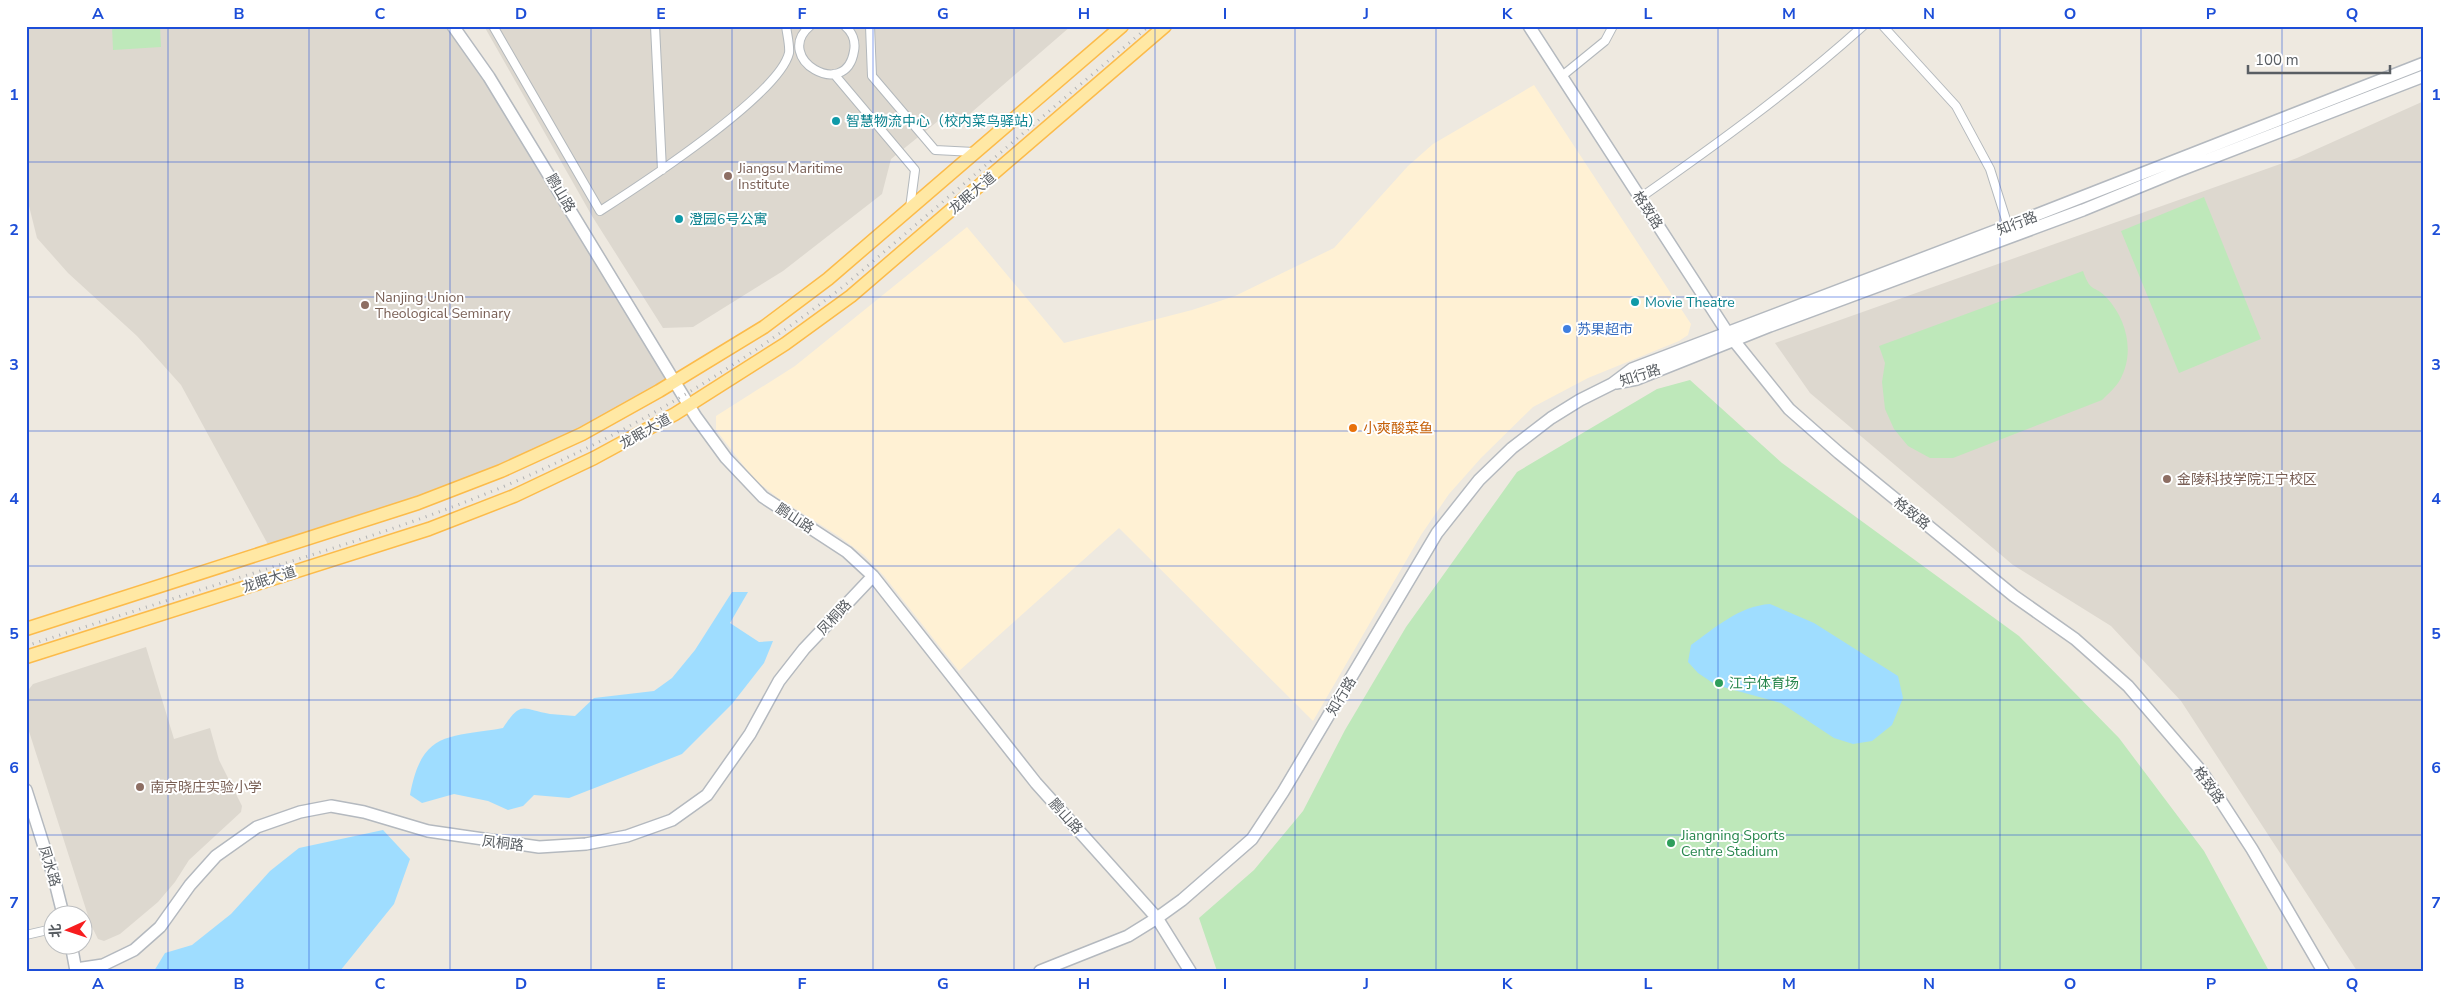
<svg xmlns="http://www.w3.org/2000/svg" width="2450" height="997" font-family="'Nunito Sans','Noto Sans SC',sans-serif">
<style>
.commercial{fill:#fff1d4}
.education{fill:#ddd8cf}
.green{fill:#bee8ba}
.water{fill:#9fddff}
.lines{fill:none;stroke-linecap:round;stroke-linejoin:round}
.street-casing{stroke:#b3b8bc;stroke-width:10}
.secondary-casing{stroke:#b4b9bf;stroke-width:14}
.primary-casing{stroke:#fcbb4a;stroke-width:15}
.street{stroke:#fff;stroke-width:8}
.secondary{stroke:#fff;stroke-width:11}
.primary{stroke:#ffe8a4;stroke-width:12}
.rail{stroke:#b2b3b4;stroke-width:3;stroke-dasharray:1 6;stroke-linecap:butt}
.grid{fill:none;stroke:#1d4ed8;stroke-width:1;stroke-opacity:0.55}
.culture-dot{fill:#0f9aa8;stroke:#fff;stroke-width:2}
.education-dot{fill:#8d6e63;stroke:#fff;stroke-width:2}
.shop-dot{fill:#3f7fe0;stroke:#fff;stroke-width:2}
.food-dot{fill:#e8710a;stroke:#fff;stroke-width:2}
.leisure-dot{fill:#2e9e5b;stroke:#fff;stroke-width:2}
.labels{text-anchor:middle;stroke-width:4;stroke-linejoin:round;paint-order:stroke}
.culture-label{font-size:14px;fill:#0d838f;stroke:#fff;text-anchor:start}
.education-label{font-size:14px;fill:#785e54;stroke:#fff;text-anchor:start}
.street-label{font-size:14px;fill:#595e63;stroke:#fff}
.shop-label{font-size:14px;fill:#366cbe;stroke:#fff;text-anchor:start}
.food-label{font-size:14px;fill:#c56008;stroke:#fff;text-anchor:start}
.leisure-label{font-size:14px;fill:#27864d;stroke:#fff;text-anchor:start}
.neatline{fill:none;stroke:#1d4ed8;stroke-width:2}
.grid-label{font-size:16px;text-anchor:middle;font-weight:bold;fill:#1d4ed8}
</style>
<rect width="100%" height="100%" fill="#eee9e0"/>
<!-- commercial -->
<path class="commercial" d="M1534 85 1691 324 1688 335 1679 341 1588 378 1533 407 1481 458 1449 494 1421 535 1313 721 1119 528 959 671 884 576 864 555 840 537 778 498 754 479 716 430V416L795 366 967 227 1064 343 1192 310 1235 296 1334 248 1408 166 1433 144Z"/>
<!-- education -->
<path class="education" d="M26 26H453L675 381 501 471 271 550 181 385 137 336 68 273 37 238 26 194Z
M484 26H1071L957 125 943 117 891 159 882 194 783 271 693 327 663 328 592 216Z
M2424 101V971H2357L2181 701 2111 626 2013 565 1810 393 1775 343 2297 158Z
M146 647 174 739 210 728 219 760 242 806 241 812 189 860 175 882 158 902 120 934 104 941 98 939 91 925 26 722V693L33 684Z"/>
<!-- green -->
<path class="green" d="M112 26H160L161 47 113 50Z
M2204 197 2261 339 2179 373 2121 231Z
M2083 271C2091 294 2094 284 2107 298 2127 320 2135 353 2120 380 2116 387 2108 394 2102 400L1953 458H1930L1908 446 1894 429 1885 409 1882 382 1885 363 1879 346Z
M1690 380 1782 463 2019 636 2119 738 2204 851 2269 971H1217L1199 918 1254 870 1303 811 1345 730 1406 627 1517 472 1657 389Z"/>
<!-- water -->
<path class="water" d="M732 592H748L730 623 759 642 773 641 764 663 732 704 682 754 569 798 534 795 523 806 508 810 488 801 454 794 422 803 410 795C422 730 448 738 503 728 522 699 523 710 550 714 558 715 567 715 575 716L594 698 654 691 672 678 695 650Z
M1770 604 1814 623 1898 676 1903 698 1892 725 1872 741 1853 744 1834 738 1781 703 1716 685 1698 673 1688 662 1691 645C1715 628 1739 606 1770 604Z
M383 830 410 859 394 904 340 971H154L165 953 192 945 231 914 270 871 299 848Z"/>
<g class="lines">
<defs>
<path id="street" d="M493 26 600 211C639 186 779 95 789 53 790 46 787 34 786 26
M655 26 662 170
M810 26C772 58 846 102 854 51 856 41 852 32 845 26
M870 26 872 76 935 150 974 152
M1883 26 1956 106 1990 169 2008 226
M834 74 915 170 910 208
M1562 76 1605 41 1613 26
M1640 198C1717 144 1793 89 1863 26
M26 935 52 929"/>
<path id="secondary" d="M453 26 489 77 696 417 726 458 763 497 847 552 873 576 1036 783 1157 918 1190 971
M1529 26 1727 332 1789 409 1839 453 2014 596 2075 639 2128 686 2202 772 2252 849 2323 971
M1616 383 1637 379 1770 326 2083 210 2178 171 2424 76
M26 790 54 878 63 914
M71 944 76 971
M76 969 103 965 134 950 160 927 190 885 216 856 257 827 300 812 331 806 364 812 428 831 539 847 586 844 627 836 672 820 707 795 750 734 779 681 804 649 873 576
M1040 971 1128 936 1157 918 1182 900 1252 839 1283 792 1437 533 1479 480 1512 448 1551 418 1580 400 1612 384 1632 369 2008 226 2424 63"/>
<path id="primary" d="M26 629 418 503 501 471 582 434 659 391 764 327 828 279 1122 26
M26 657 429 529 514 496 594 458 675 414 785 344 851 296 1165 26"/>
</defs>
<!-- street casing -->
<use href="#street" class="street-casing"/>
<!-- secondary casing -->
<use href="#secondary" class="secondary-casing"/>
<!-- primary casing -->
<use href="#primary" class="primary-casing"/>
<!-- street -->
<use href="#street" class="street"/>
<!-- secondary -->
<use href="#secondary" class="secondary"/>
<!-- primary -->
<use href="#primary" class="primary"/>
<!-- rail -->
<path class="rail" d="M26 646C109 619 193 592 276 566 373 536 469 505 560 461 662 413 756 354 844 286L1149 26"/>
</g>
<!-- grid -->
<path class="grid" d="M168 26V971M309 26V971M450 26V971M591 26V971M732 26V971M873 26V971M1014 26V971M1155 26V971M1295 26V971M1436 26V971M1577 26V971M1718 26V971M1859 26V971M2000 26V971M2141 26V971M2282 26V971M26 162H2424M26 297H2424M26 431H2424M26 566H2424M26 700H2424M26 835H2424"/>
<!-- markers -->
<g class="culture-dot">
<circle cx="836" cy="121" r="5"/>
<circle cx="679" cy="219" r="5"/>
<circle cx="1635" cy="302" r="5"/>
</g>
<g class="education-dot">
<circle cx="728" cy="176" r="5"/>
<circle cx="365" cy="305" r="5"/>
<circle cx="2167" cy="479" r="5"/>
<circle cx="140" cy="787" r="5"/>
</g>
<circle class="shop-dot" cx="1567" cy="329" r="5"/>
<circle class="food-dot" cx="1353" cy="428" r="5"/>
<g class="leisure-dot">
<circle cx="1719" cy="683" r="5"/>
<circle cx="1671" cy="843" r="5"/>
</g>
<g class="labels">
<!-- culture labels -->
<g class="culture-label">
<text x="846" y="126">智慧物流中心（校内菜鸟驿站）</text>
<text x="689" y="224">澄园6号公寓</text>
<text x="1645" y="307">Movie Theatre</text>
</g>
<!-- education labels -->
<g class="education-label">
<text x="738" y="173">Jiangsu Maritime<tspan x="738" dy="16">Institute</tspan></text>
<text x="375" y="302">Nanjing Union<tspan x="375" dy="16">Theological Seminary</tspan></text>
<text x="2177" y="484">金陵科技学院江宁校区</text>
<text x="150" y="792">南京晓庄实验小学</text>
</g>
<!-- street labels -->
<g class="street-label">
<text transform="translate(561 193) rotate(59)" y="5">鹏山路</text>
<text transform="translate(972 193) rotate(-40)" y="5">龙眠大道</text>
<text transform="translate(1648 210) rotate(57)" y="5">格致路</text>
<text transform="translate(2017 223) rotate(-21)" y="5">知行路</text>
<text transform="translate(1640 375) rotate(-18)" y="5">知行路</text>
<text transform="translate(645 431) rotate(-29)" y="5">龙眠大道</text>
<text transform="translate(1912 513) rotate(39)" y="5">格致路</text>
<text transform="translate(795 518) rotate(33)" y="5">鹏山路</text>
<text transform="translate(269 579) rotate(-18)" y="5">龙眠大道</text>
<text transform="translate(834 617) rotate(-47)" y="5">凤桐路</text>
<text transform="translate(1341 696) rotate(-59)" y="5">知行路</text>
<text transform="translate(2209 785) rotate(55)" y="5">格致路</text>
<text transform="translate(1066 816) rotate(48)" y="5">鹏山路</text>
<text transform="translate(503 843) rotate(7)" y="5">凤桐路</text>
<text transform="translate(50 866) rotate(73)" y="5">凤水路</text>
</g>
<!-- shop labels -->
<g class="shop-label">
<text x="1577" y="334">苏果超市</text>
</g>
<!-- food labels -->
<g class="food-label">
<text x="1363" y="433">小爽酸菜鱼</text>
</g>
<!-- leisure labels -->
<g class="leisure-label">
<text x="1729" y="688">江宁体育场</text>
<text x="1681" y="840">Jiangning Sports<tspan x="1681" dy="16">Centre Stadium</tspan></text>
</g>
</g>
<!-- border -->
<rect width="2450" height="997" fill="none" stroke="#ffffff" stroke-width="55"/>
<!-- north arrow -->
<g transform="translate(68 930) rotate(267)"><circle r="24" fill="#ffffff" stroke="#bdbfc1"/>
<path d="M0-4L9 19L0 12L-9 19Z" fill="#f71d1f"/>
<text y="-8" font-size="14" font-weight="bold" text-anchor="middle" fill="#595e63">北</text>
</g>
<!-- scale -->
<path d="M2248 65v8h142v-8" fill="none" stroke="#595e63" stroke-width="2.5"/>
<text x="2255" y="65" font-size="15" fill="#595e63" stroke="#ffffff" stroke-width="4" paint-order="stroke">100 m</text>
<rect x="28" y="28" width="2394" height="942" class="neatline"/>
<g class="grid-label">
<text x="98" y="19">A</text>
<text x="239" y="19">B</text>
<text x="380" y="19">C</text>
<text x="521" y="19">D</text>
<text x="661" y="19">E</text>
<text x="802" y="19">F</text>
<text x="943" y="19">G</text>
<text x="1084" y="19">H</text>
<text x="1225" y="19">I</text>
<text x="1366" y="19">J</text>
<text x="1507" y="19">K</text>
<text x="1648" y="19">L</text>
<text x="1789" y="19">M</text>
<text x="1929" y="19">N</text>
<text x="2070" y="19">O</text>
<text x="2211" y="19">P</text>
<text x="2352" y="19">Q</text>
<text x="14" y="100">1</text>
<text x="2436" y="100">1</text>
<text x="14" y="235">2</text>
<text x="2436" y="235">2</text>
<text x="14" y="370">3</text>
<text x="2436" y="370">3</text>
<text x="14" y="504">4</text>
<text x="2436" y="504">4</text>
<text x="14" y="639">5</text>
<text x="2436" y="639">5</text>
<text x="14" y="773">6</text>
<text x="2436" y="773">6</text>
<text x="14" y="908">7</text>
<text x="2436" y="908">7</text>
<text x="98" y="989">A</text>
<text x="239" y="989">B</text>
<text x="380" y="989">C</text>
<text x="521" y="989">D</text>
<text x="661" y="989">E</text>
<text x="802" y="989">F</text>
<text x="943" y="989">G</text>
<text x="1084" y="989">H</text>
<text x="1225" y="989">I</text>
<text x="1366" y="989">J</text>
<text x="1507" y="989">K</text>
<text x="1648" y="989">L</text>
<text x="1789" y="989">M</text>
<text x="1929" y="989">N</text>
<text x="2070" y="989">O</text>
<text x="2211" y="989">P</text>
<text x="2352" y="989">Q</text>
</g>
</svg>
